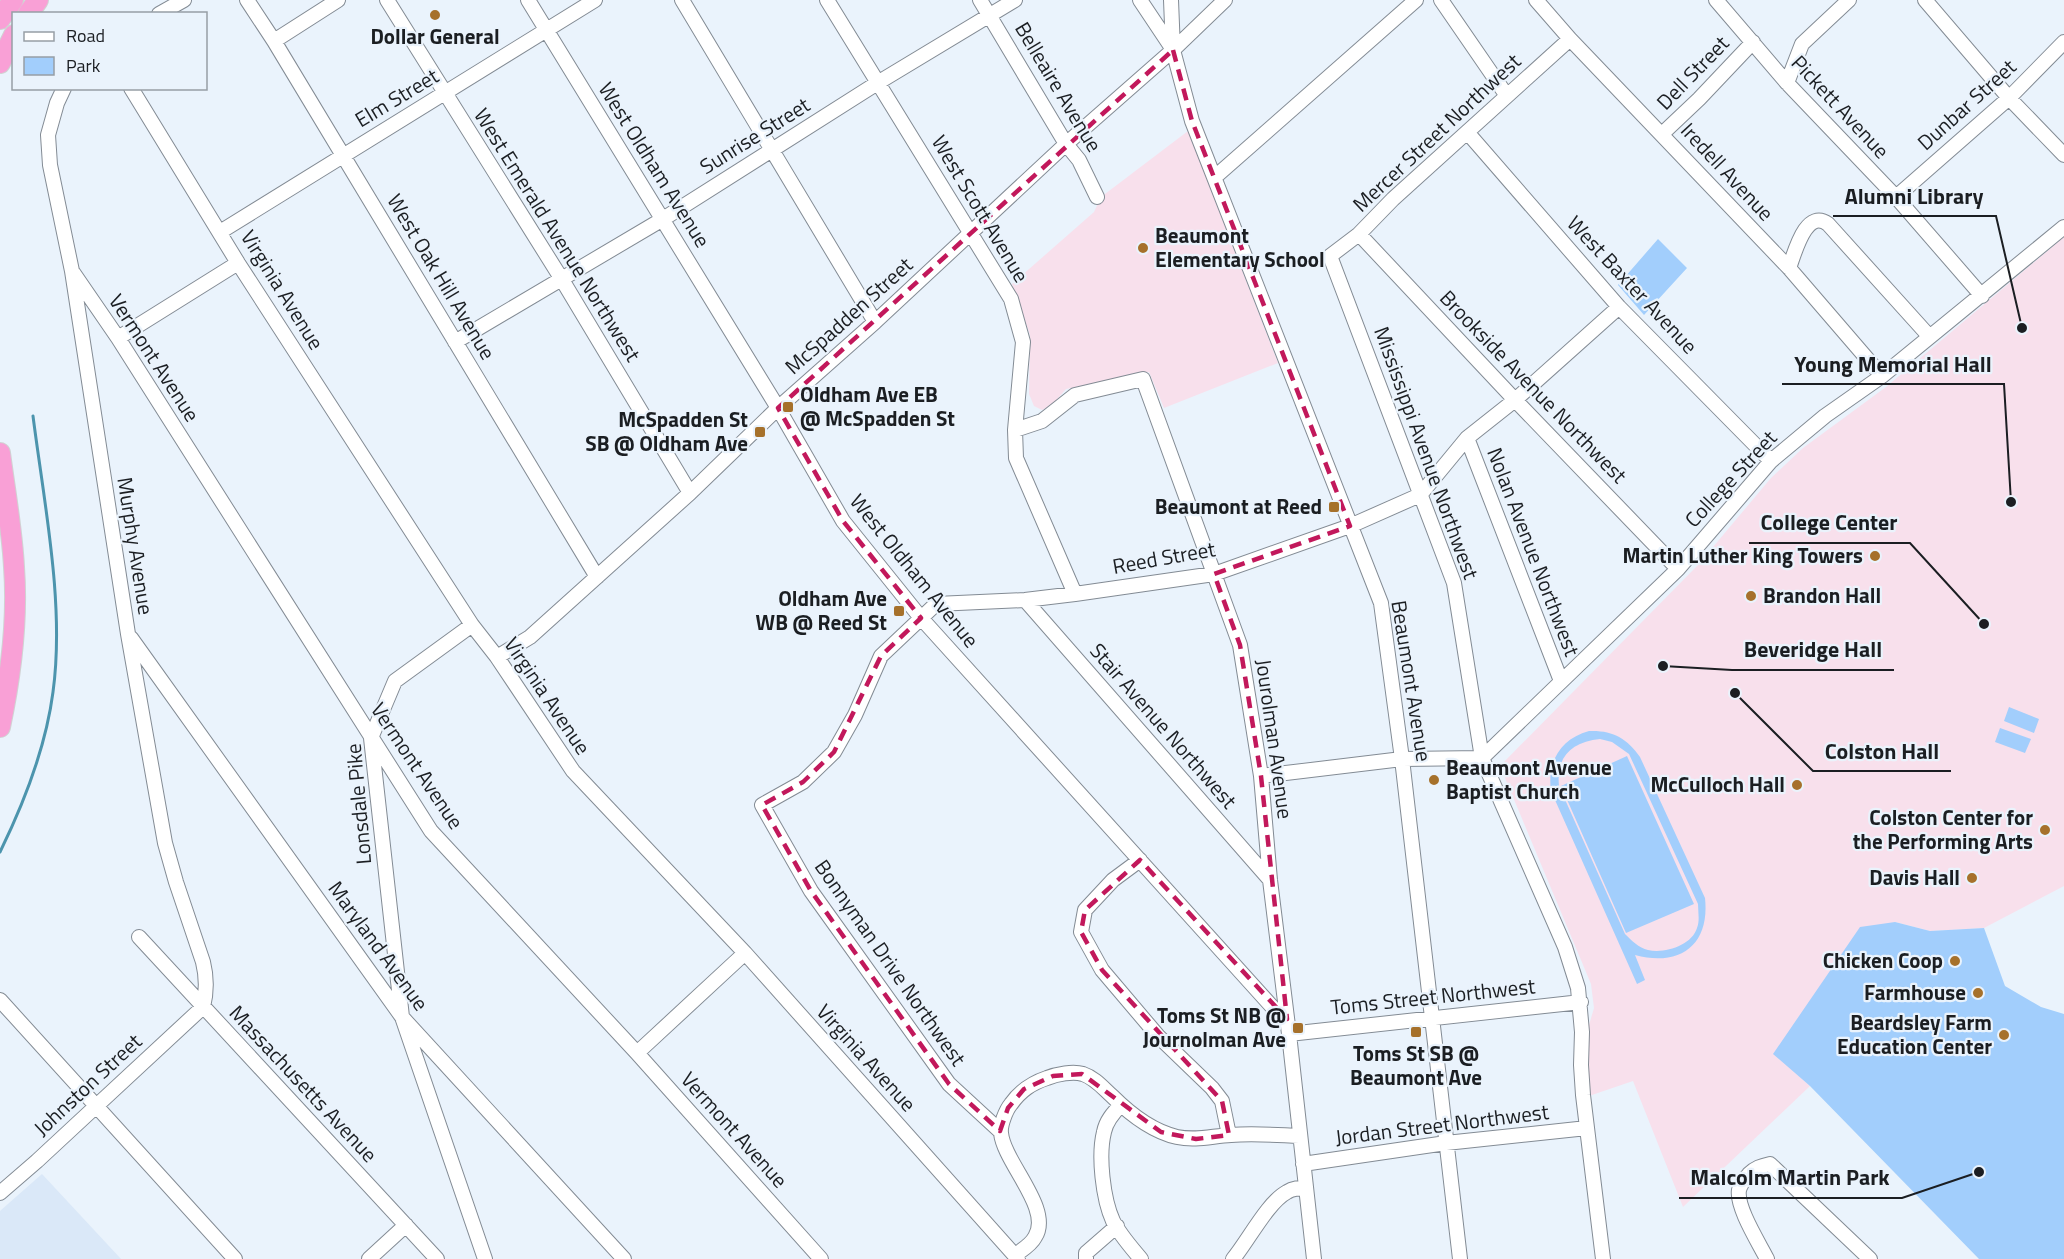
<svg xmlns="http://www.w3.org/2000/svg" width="2064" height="1259" font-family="'Titillium Web',sans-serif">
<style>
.built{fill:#dae8f8}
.education{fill:#f8e0ec}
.green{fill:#a2cefc;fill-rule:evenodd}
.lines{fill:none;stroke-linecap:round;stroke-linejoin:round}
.stream{stroke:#4c94ad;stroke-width:3}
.minor-casing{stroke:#838b94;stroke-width:16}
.highway-casing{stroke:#d1d2d3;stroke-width:22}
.minor{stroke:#fff;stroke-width:14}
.highway{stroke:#f9a0d6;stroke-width:20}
.marked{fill:none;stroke:#c2185b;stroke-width:4.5;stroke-dasharray:12 8;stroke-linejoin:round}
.poi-dot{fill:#a6712b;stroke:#eaf3fc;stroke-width:2}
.labels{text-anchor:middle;stroke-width:4.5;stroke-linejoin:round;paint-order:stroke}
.poi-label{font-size:21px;font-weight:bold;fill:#1b1e22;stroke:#eaf3fc;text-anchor:end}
.street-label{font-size:21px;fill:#1b1e22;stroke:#eaf3fc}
.leader{fill:none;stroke:#1b1e22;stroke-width:2}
.callout-dot{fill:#1b1e22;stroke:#eaf3fc;stroke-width:2}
.callout-label{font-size:22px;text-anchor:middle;font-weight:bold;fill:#1b1e22;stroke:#eaf3fc;stroke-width:4.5;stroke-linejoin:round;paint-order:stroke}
</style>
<rect width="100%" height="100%" fill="#eaf3fc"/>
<!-- built -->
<path class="built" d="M42 1174 121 1259H0V1211Z"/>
<!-- education -->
<path class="education" d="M1188 131 1278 363 1164 408 1149 372 1066 389 1052 405 1042 410 1034 406 1029 394 1030 335 1012 284 1094 212 1101 197Z
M2064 237V886L1984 928 1930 931 1895 922 1774 1054 1810 1086 1683 1207 1633 1081 1589 1096 1587 1065 1589 1025 1594 1008 1591 984 1500 766 1697 566 1771 478 1803 448 1886 387Z"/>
<!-- green -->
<path class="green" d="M1658 239 1687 268 1644 315 1618 285Z
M2009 707 2039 719 2034 733 2004 721Z
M2000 728 2031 739 2025 753 1995 742Z
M1589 731C1612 730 1627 738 1640 757L1705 898C1710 945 1680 967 1635 955L1645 980 1637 984 1551 791C1547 762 1560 739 1589 731ZM1600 739 1612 742 1629 754 1698 904C1698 912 1700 920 1697 928 1692 945 1665 954 1648 950 1639 948 1631 940 1625 934L1559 786C1556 757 1571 742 1600 739Z
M1627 756 1694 904 1626 933 1561 786Z
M1895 922 1930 931 1984 928 2005 986 2041 1007 2064 1014V1259H1979L1810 1086 1773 1054 1860 927Z"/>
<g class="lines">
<!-- stream -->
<path class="stream" d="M0 852C24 803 46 746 53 692 65 605 44 503 33 416"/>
<defs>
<path id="minor" d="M247 0 274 41 597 577
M387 0 561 278 690 493
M528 0 778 408 843 521 921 618 1275 1010 1287 1019
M682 0 875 322
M827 0 1011 299 1023 342 1015 430 1016 458 1075 594
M980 0 1066 144 1079 160 1097 197
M1140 0 1172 48
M1171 0 1173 50 1192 121 1381 603 1402 759 1460 1259
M1441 0 1507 96
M1536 0 1570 39 1789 268 1882 376
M1716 0 1787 83 1896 197 1982 296
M1925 0 2009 98 2064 155
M159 14 184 0
M1570 39 1393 199 1359 234 1330 256 1454 583 1482 758 1565 947 1578 988 1582 1032 1581 1065 1583 1095 1603 1259
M274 41 338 0
M1787 83 1802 44 1849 0
M131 88 238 263 472 625 497 657 573 771 745 953 1018 1259
M1467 132 1619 307 1771 461
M1662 134 1699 99 1753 42
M1215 177 1416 0
M1896 197 2009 98 2064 42
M220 232 595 0
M1359 234 1515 400 1678 569
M1789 268C1795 252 1806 208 1828 224L1929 336
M72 271 118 338 431 831 637 1053 821 1259
M118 338 238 263
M455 342 663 219 879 82 1015 0
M1015 430 1042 421 1075 395 1143 379 1240 645 1261 776 1270 880 1289 1034 1314 1259
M1467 438 1561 681
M1025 600 1270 880
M472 625 395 681 371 738 402 1017 485 1259
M131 638 402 1017 624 1259
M497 657 530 637 690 493 778 408 875 322 1066 144 1173 50 1225 0
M1261 776 1402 759 1482 758 1678 569 1771 461 1825 416 1882 376 2064 227
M1140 860 1113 880 1085 910 1081 932 1102 970 1158 1036 1212 1088 1222 1101 1229 1135
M139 937 437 1259
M0 1000 235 1259
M1289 1034 1581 1002
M637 1053 745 953
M1121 1105C1113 1113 1106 1121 1104 1132 1098 1156 1103 1199 1113 1221 1120 1235 1131 1247 1141 1259
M1000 1131 949 1084 811 891 762 805 803 782 834 752 855 715 881 656 936 604 1025 600 1075 594 1214 574 1350 526 1420 495 1467 438 1515 400 1619 307
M1303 1164 1446 1143 1587 1128
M0 1193 37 1161 203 1007C207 991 207 978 203 962L176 882 165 843 128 634 72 271 50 165 48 135 57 103 64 88
M1015 1255C1022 1250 1031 1245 1035 1237 1053 1209 1004 1163 1001 1133 1000 1125 1006 1110 1011 1104 1021 1090 1032 1083 1047 1078 1057 1074 1073 1071 1083 1074 1095 1078 1103 1088 1112 1096 1130 1114 1151 1131 1177 1137 1196 1141 1212 1136 1231 1135 1254 1133 1276 1135 1299 1136
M369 1259 406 1225
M1086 1259V1253L1117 1226
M1233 1259C1248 1241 1268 1202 1287 1192 1293 1188 1299 1188 1306 1188
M1767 1259C1759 1243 1736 1207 1739 1190 1741 1183 1745 1179 1749 1174 1755 1168 1761 1166 1770 1164L1870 1259"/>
<path id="highway" d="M28 14 38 0
M0 19 13 0
M0 63 14 35
M0 453C5 491 12 529 14 567 18 621 11 675 0 727"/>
</defs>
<!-- minor casing -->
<use href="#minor" class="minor-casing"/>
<!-- highway casing -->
<use href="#highway" class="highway-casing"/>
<!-- minor -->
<use href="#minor" class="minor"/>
<!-- highway -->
<use href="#highway" class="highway"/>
</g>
<!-- marked area -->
<path class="marked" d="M1173 50 1192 121 1350 526 1214 574 1240 645 1261 776 1287 1019 1140 860 1085 910 1081 932 1102 970 1222 1101 1229 1135 1196 1139 1161 1132 1082 1074 1053 1076 1024 1089 1008 1108 1000 1131 949 1084 811 891 762 805 803 782 834 752 881 656 921 618 843 521 778 408Z"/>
<!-- markers -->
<g class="poi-dot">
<circle cx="435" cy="15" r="6"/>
<circle cx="1143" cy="248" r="6"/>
<rect x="782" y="401" width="12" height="12" rx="3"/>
<rect x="754" y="426" width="12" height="12" rx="3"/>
<rect x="1328" y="501" width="12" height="12" rx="3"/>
<circle cx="1875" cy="556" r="6"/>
<circle cx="1751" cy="596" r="6"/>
<rect x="893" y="605" width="12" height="12" rx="3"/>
<circle cx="1434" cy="780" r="6"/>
<circle cx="1797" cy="785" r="6"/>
<circle cx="2045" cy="830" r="6"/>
<circle cx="1972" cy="878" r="6"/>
<circle cx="1955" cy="961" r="6"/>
<circle cx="1978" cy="993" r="6"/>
<rect x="1292" y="1022" width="12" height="12" rx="3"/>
<rect x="1410" y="1026" width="12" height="12" rx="3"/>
<circle cx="2004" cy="1035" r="6"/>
</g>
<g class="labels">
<!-- poi labels -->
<g class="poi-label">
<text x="435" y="44" text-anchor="middle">Dollar General</text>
<text x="1155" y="243" text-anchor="start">Beaumont<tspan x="1155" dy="24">Elementary School</tspan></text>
<text x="800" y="402" text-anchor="start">Oldham Ave EB<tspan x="800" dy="24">@ McSpadden St</tspan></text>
<text x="748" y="427">McSpadden St<tspan x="748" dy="24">SB @ Oldham Ave</tspan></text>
<text x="1322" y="514">Beaumont at Reed</text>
<text x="1863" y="563">Martin Luther King Towers</text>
<text x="1763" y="603" text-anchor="start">Brandon Hall</text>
<text x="887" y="606">Oldham Ave<tspan x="887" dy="24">WB @ Reed St</tspan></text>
<text x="1446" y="775" text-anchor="start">Beaumont Avenue<tspan x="1446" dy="24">Baptist Church</tspan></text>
<text x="1785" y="792">McCulloch Hall</text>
<text x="2033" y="825">Colston Center for<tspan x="2033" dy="24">the Performing Arts</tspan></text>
<text x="1960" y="885">Davis Hall</text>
<text x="1943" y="968">Chicken Coop</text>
<text x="1966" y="1000">Farmhouse</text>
<text x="1286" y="1023">Toms St NB @<tspan x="1286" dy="24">Journolman Ave</tspan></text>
<text x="1992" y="1030">Beardsley Farm<tspan x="1992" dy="24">Education Center</tspan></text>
<text x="1416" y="1061" text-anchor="middle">Toms St SB @<tspan x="1416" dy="24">Beaumont Ave</tspan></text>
</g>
<!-- street labels -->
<g class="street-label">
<text transform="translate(1693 73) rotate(-46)" y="7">Dell Street</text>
<text transform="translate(1058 87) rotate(59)" y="7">Belleaire Avenue</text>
<text transform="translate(397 98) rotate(-31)" y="7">Elm Street</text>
<text transform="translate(1967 105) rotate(-42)" y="7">Dunbar Street</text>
<text transform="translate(1840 107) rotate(47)" y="7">Pickett Avenue</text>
<text transform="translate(1437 133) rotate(-43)" y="7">Mercer Street Northwest</text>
<text transform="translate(755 136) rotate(-32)" y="7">Sunrise Street</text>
<text transform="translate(654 165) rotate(58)" y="7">West Oldham Avenue</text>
<text transform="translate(1727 172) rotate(47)" y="7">Iredell Avenue</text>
<text transform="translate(980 209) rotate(59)" y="7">West Scott Avenue</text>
<text transform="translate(557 235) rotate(58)" y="7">West Emerald Avenue Northwest</text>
<text transform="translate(441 277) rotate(59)" y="7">West Oak Hill Avenue</text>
<text transform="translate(1632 285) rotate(47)" y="7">West Baxter Avenue</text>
<text transform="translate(282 290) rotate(58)" y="7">Virginia Avenue</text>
<text transform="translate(849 316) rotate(-42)" y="7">McSpadden Street</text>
<text transform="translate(154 358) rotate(57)" y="7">Vermont Avenue</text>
<text transform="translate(1533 387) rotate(46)" y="7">Brookside Avenue Northwest</text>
<text transform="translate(1426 453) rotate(70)" y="7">Mississippi Avenue Northwest</text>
<text transform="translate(1731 479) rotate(-47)" y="7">College Street</text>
<text transform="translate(135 546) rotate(81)" y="7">Murphy Avenue</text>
<text transform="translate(1533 552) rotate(69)" y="7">Nolan Avenue Northwest</text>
<text transform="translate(1164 558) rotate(-10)" y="7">Reed Street</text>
<text transform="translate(914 571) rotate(51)" y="7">West Oldham Avenue</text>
<text transform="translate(1411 681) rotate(81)" y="7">Beaumont Avenue</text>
<text transform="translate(547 696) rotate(56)" y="7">Virginia Avenue</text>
<text transform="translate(1163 726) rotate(49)" y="7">Stair Avenue Northwest</text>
<text transform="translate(1274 739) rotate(82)" y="7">Jourolman Avenue</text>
<text transform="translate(417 766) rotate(56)" y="7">Vermont Avenue</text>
<text transform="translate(359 804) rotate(-95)" y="7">Lonsdale Pike</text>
<text transform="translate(378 946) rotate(54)" y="7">Maryland Avenue</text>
<text transform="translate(890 963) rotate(55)" y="7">Bonnyman Drive Northwest</text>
<text transform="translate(1433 997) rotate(-6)" y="7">Toms Street Northwest</text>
<text transform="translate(866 1058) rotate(48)" y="7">Virginia Avenue</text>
<text transform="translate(303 1084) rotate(47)" y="7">Massachusetts Avenue</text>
<text transform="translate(88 1085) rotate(-43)" y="7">Johnston Street</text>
<text transform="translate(1442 1125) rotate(-7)" y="7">Jordan Street Northwest</text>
<text transform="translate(734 1130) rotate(48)" y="7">Vermont Avenue</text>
</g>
</g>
<!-- callouts -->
<path class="leader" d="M2022 328L1996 216H1833M2011 502L2004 384H1782M1984 624L1910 543H1749M1663 666L1732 670H1894M1735 693L1813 771H1951M1979 1172L1902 1198H1679"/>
<g class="callout-dot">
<circle cx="2022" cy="328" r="6"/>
<circle cx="2011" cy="502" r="6"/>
<circle cx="1984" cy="624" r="6"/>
<circle cx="1663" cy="666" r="6"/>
<circle cx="1735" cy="693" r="6"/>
<circle cx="1979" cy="1172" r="6"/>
</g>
<g class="callout-label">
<text x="1914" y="204">Alumni Library</text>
<text x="1893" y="372">Young Memorial Hall</text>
<text x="1829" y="530">College Center</text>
<text x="1813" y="657">Beveridge Hall</text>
<text x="1882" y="759">Colston Hall</text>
<text x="1790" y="1185">Malcolm Martin Park</text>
</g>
<!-- legend -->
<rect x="12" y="12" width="195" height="78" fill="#eaf3fc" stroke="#979ea5" stroke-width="1.5"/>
<rect x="24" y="32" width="30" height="9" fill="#ffffff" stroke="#979ea5" stroke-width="1.5"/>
<text x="66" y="42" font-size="18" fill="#1b1e22">Road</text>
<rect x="24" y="57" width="30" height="18" fill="#a2cefc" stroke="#979ea5" stroke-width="1.5"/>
<text x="66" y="72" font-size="18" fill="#1b1e22">Park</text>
</svg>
